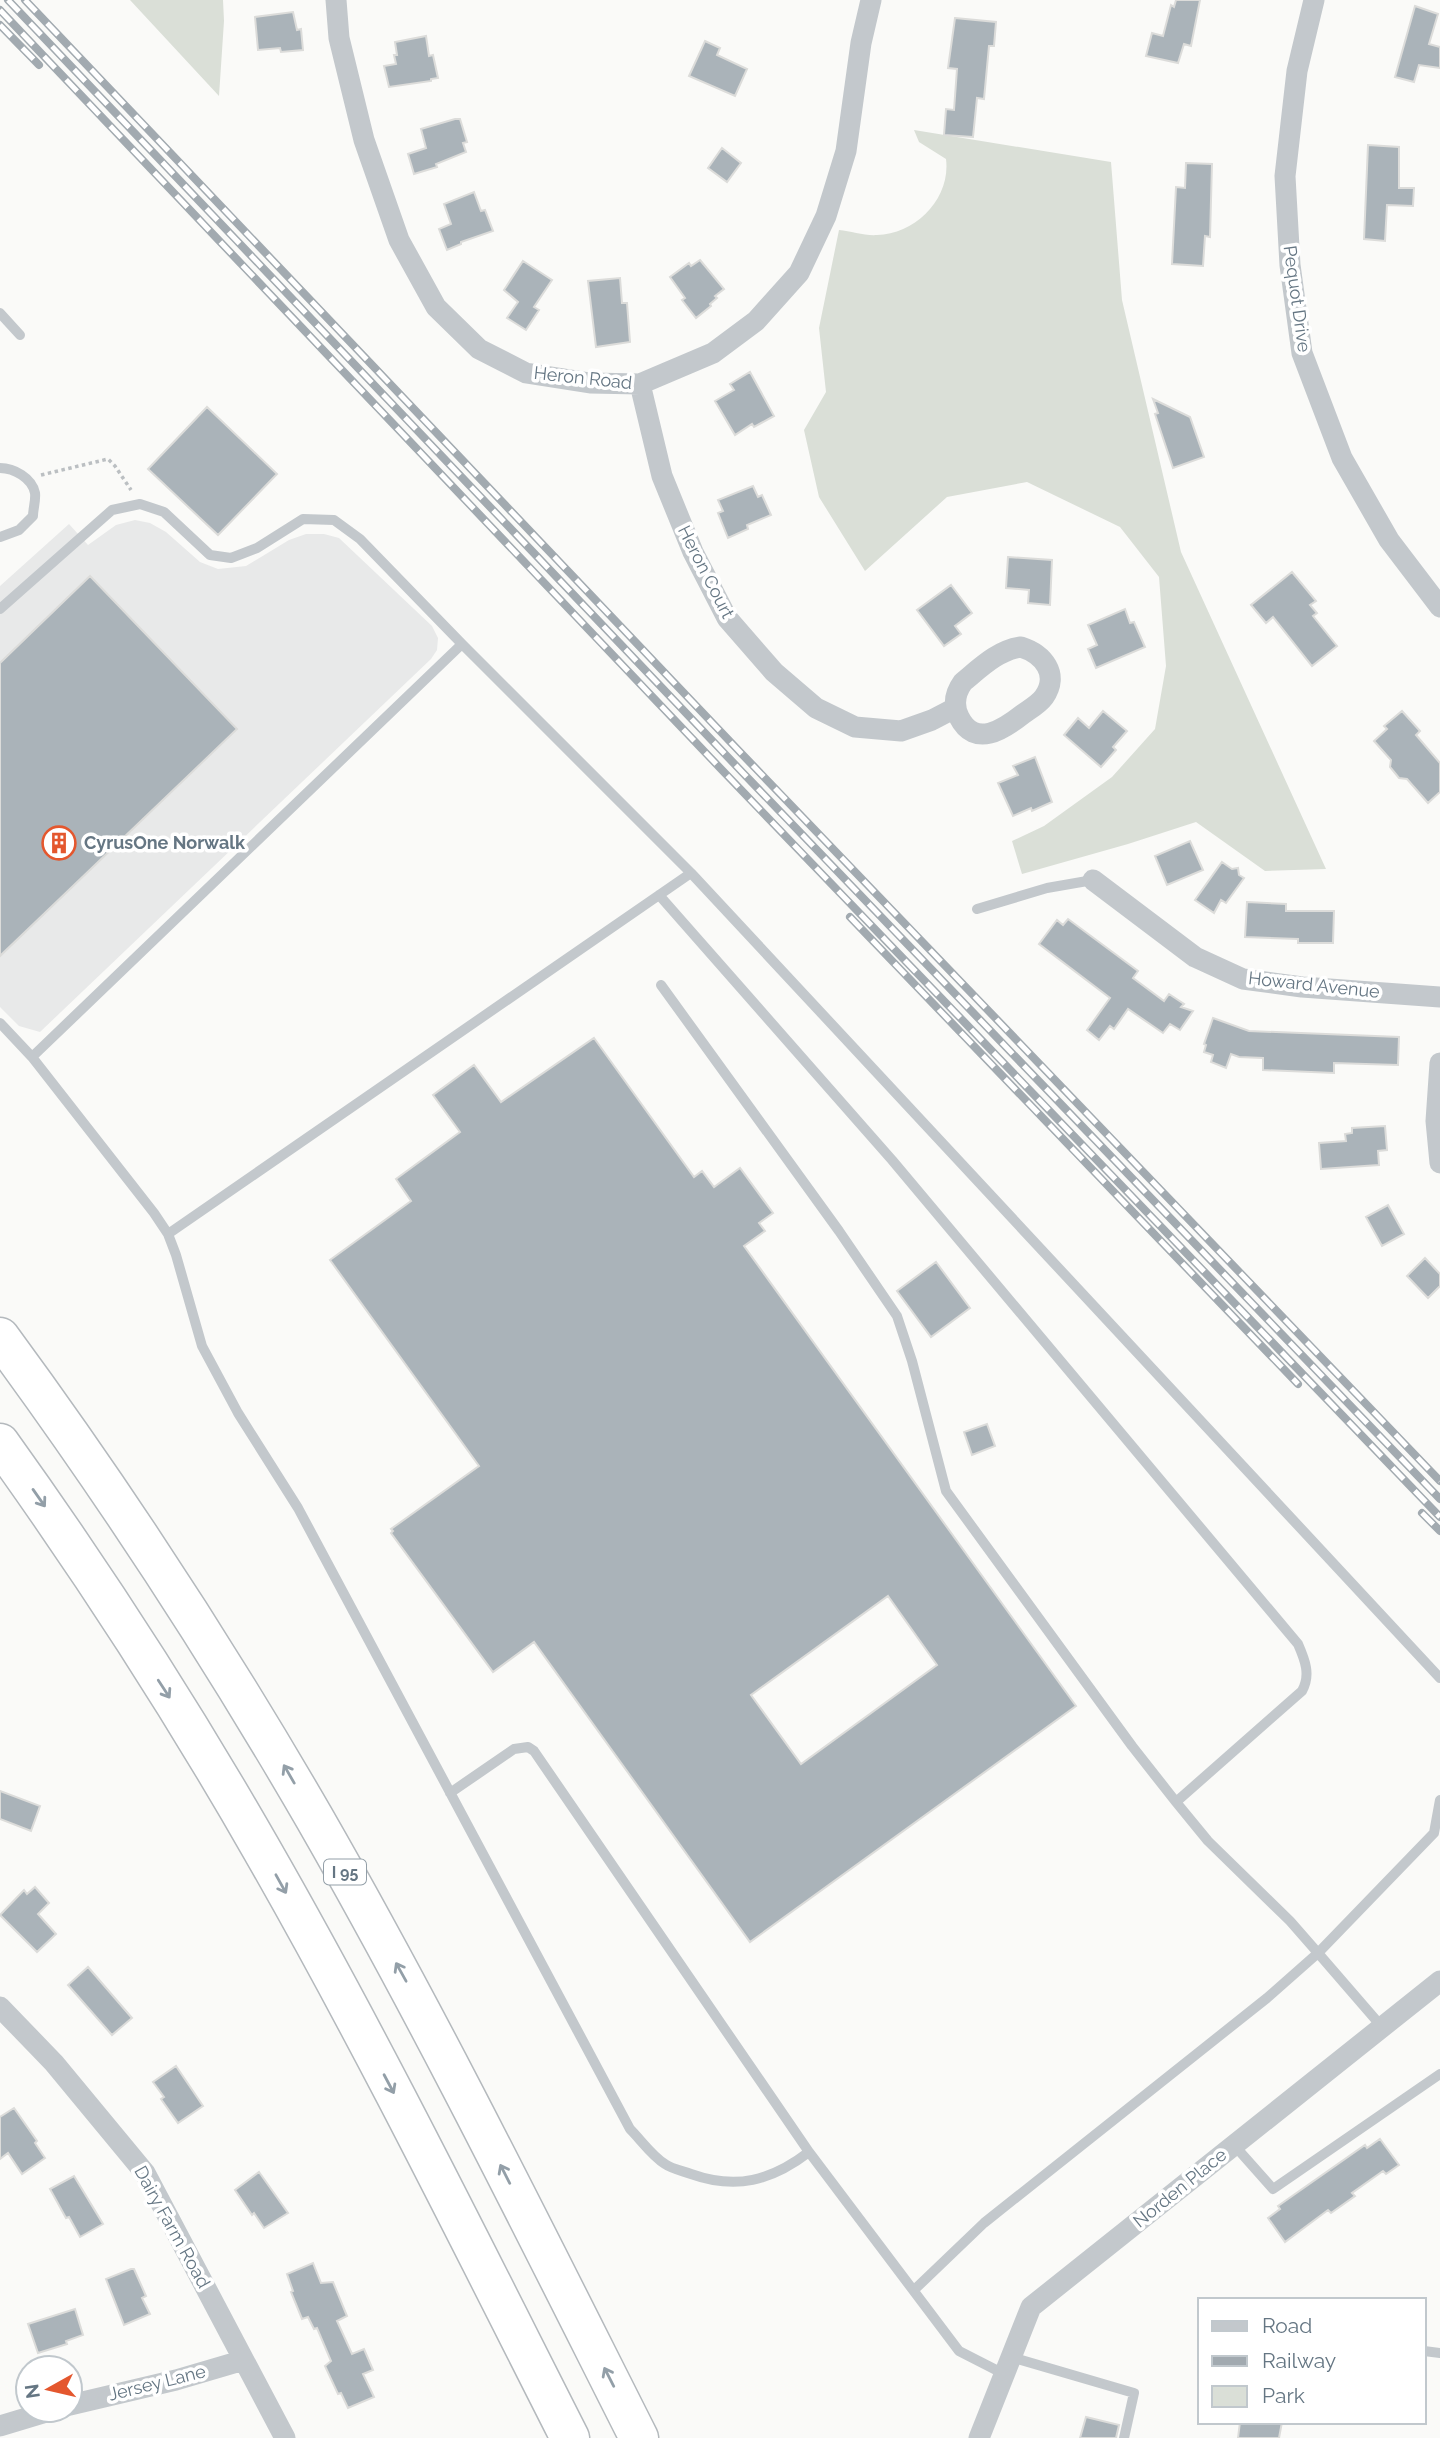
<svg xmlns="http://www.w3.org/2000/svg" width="1440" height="2438" font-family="Raleway,sans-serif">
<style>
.built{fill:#e8e9e9}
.green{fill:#dadfd7}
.building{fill:#aab3b9;stroke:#dcdcda;stroke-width:2;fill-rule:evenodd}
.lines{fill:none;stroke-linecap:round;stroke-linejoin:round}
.highway-casing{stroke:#b4b9bd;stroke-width:41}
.path{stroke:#bbbfc2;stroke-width:3.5;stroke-dasharray:3.5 3.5;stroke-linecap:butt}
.lane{stroke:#c3c8cc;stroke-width:10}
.street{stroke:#c3c8cc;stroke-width:21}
.highway{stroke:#fff;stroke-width:38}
.rail-casing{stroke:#a2aab0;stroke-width:8}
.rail{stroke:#fff;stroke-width:5;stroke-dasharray:16;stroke-linecap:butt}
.oneway{stroke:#939fa8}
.labels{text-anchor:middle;stroke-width:7;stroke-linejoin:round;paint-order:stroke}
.shield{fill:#fff;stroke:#939fa8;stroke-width:2}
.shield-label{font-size:16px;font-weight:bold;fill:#657683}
.street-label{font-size:18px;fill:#657683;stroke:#fff}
.poi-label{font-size:18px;font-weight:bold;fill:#657683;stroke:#fff;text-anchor:start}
</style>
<rect width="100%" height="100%" fill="#fafaf8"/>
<!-- built -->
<path class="built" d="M135 520 150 523 166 532 200 562 218 569 246 566 289 540 306 534H324L339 538 432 626 438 638 437 650 431 659 40 1032 19 1026 0 1007V586L69 524 88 545 116 525Z"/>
<!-- green -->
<path class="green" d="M130 0H223L224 21 219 96Z
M914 130 1111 162 1122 300 1181 552 1326 869 1265 871 1196 822 1128 844 1022 874 1012 841 1044 826 1112 777 1155 729 1166 666 1159 577 1120 527 1027 482 947 497 865 571 819 497 804 430 826 392 819 328 839 230C851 231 865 236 877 235 916 234 951 198 946 159L919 142Z"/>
<!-- building -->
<path class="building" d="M1176 0H1200L1191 46 1184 44 1178 63 1146 56 1152 33 1163 36 1171 5 1174 7Z
M1415 6 1438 14 1429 44 1440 47V68L1419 65 1414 82 1395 77Z
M293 12 297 30 301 29 303 50 281 52 280 48 258 50 255 17Z
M955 18 996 22 994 46H989L984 99 977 98 973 137 944 135 946 109 954 110 957 69 948 68Z
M426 36 429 56 433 55 438 78 431 79V81L389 87 384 66 396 64 394 55H397L395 42Z
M705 41 720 48 717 55 747 69 735 96 689 76Z
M455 119H460L467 142 463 143 466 152 436 164 437 167 414 174 408 154 426 148 421 129Z
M1368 145 1399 147V188H1414L1413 206 1387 205 1385 241 1364 239Z
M722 148 741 163 727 182 708 168Z
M1186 163 1212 164 1210 237 1205 236 1203 266 1172 264 1176 187 1185 188Z
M474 192 481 211 485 210 493 231 461 242V244L447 250 439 229 451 224 444 204Z
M700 260 724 289 715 296 717 298 710 304 711 306 696 318 682 300 685 298 670 277 689 263 691 266Z
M523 261 552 280 534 307 539 310 526 330 507 318 518 302 504 290Z
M620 278 622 303H627L630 342 596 347 588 281Z
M750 372 774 416 754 427 752 424 735 435 715 401 734 390 730 384Z
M1153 399 1190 417 1204 457 1173 468 1155 414 1158 413Z
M207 407 277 474 218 535 148 469Z
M753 486 758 497 762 495 771 515 747 525 748 529 728 538 718 513 723 511 718 500Z
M1008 557 1052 560 1050 605 1028 603 1029 590 1006 588Z
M1292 572 1316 601 1310 605 1317 613 1313 616 1337 646 1312 666 1273 617 1266 623 1251 605Z
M90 576 237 729 0 956V663Z
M951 585 972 613 955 626 961 634 944 646 917 610Z
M1125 609 1130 623 1134 622 1145 647 1096 668 1088 649 1097 645 1088 625Z
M1103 711 1127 731 1113 747 1116 750 1101 767 1064 735 1078 718 1089 728Z
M1402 711 1420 731 1416 735 1440 763V792L1428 803 1407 779 1399 778 1390 767 1391 760 1374 741 1387 729 1384 726Z
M1035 757 1052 802 1032 811 1031 808 1013 816 998 783 1018 775 1013 766Z
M1190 841 1203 870 1167 885 1155 856Z
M1222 862 1232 869 1238 868 1239 875 1244 878 1226 903 1221 900 1214 913 1195 900Z
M1247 902 1286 904V911H1334L1333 943H1298V939L1245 937Z
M1068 919 1138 971 1133 978 1164 1001 1169 994 1184 1004 1181 1007 1193 1011 1180 1030 1170 1024 1163 1033 1128 1009 1114 1029 1110 1026 1099 1040 1087 1030 1110 998 1039 944 1057 920 1063 925Z
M1213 1018 1249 1031 1399 1037 1398 1065 1334 1063V1073L1263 1070V1058L1239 1057 1231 1054 1226 1068 1211 1062 1213 1055 1204 1052 1206 1045 1204 1044Z
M594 1038 694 1177 702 1171 714 1187 740 1168 773 1213 759 1223 765 1231 744 1246 1076 1706 750 1942 534 1642 493 1672 391 1533 393 1531 391 1529 479 1466 330 1260 411 1201 396 1179 460 1132 433 1095 474 1065 501 1102ZM888 1596 937 1665 801 1764 751 1695Z
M1385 1126 1387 1150 1378 1151 1379 1165 1321 1169 1319 1143 1346 1141 1345 1134 1352 1133V1128Z
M1388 1205 1404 1234 1382 1246 1366 1217Z
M1425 1258 1440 1274V1286L1428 1298 1407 1276Z
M936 1262 970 1308 931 1337 897 1291Z
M987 1424 995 1446 972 1455 964 1432Z
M0 1791 40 1806 31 1831 0 1819Z
M35 1887 49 1903 38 1914 56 1934 37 1952 0 1915 24 1890 27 1894Z
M88 1967 132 2018 112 2035 68 1985Z
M176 2066 203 2106 178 2123 161 2099 164 2097 153 2082Z
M14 2108 37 2141 35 2143 45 2158 22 2174 8 2153 0 2159V2117Z
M1380 2139 1399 2165 1386 2174 1383 2171 1352 2193 1355 2196 1331 2213 1328 2210 1285 2242 1268 2218 1280 2209 1278 2206 1365 2145 1367 2148Z
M259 2172 288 2213 264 2228 254 2213 252 2215 235 2190Z
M74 2176 103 2224 80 2237 69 2217 66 2218 50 2189Z
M313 2263 321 2283 333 2282 347 2316 337 2321 352 2354 364 2349 373 2370 363 2374 374 2397 348 2408 341 2393 338 2394 325 2366 331 2361 317 2328 314 2329 308 2317 302 2319 291 2292 293 2291 287 2274Z
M131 2269H134L146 2296 142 2298 150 2314 124 2325 106 2279Z
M75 2309 83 2335 66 2341 67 2344 38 2353 28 2324Z
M1086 2417 1119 2425 1116 2438H1080Z
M1240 2422H1282L1279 2438H1238Z"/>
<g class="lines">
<defs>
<path id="highway" d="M0 1337C114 1492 219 1653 315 1819 431 2021 534 2230 639 2438
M0 1443C94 1574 182 1710 262 1850 372 2042 470 2241 570 2438"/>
</defs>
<!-- highway casing -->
<use href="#highway" class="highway-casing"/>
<!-- path -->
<path class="path" d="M41 475 108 459 115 466 131 490"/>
<!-- lane -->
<path class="lane" d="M0 313 20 335
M0 468C14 468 32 478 35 493 36 500 33 509 33 516L19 530 0 537
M0 609 112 510 140 504 164 512 210 555 231 558 257 548 303 519 334 520 360 539 462 644 32 1057
M691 873 1440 1678
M659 895 892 1160 1298 1644C1305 1660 1311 1675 1302 1691L1176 1802
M977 909 1047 888 1093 880
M661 985 839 1231 897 1316 912 1361 946 1491 1132 1746 1176 1802 1208 1841 1290 1921 1318 1953 1267 1998 984 2223 914 2290
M0 1023 32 1057 154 1213 168 1234 176 1255 202 1346 238 1413 298 1508 630 2129C641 2140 652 2156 665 2164 672 2169 683 2171 691 2174 736 2190 771 2181 809 2152
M168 1234 691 873 462 644
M450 1793 514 1749 528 1747 534 1751 809 2152 959 2351 1004 2374
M1382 2027 1318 1953 1434 1833 1440 1800
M1234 2145 1273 2189 1440 2074
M1424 2351 1440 2353
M1011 2357 1134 2393 1124 2438"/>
<!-- street -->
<path class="street" d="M336 0 339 38 364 140 399 240 436 307 479 349 526 373 590 383 640 384 713 353 756 321 799 273 826 216 846 151 861 43 871 0
M1314 0 1297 71 1285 176 1290 265 1302 353 1342 458 1389 540 1440 607
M640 384 662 476 693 552 727 618 774 672 816 708 855 727 901 731 932 720 955 708
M1021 647C1043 654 1060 674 1044 697 1039 704 1030 709 1023 714 1004 729 975 749 959 717 953 705 955 693 963 682 980 668 998 650 1021 647Z
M1093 880 1195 957 1243 979 1302 987 1440 997
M1440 1063 1436 1121 1440 1163
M0 2007 54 2063 145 2173 285 2438
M70 2405 176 2380 244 2360
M0 2426 53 2410
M979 2438 1031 2307 1440 1981"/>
<!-- highway -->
<use href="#highway" class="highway"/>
<defs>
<path id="rail" d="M8 0 743 773 1440 1499
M25 0 740 752 1440 1481
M0 10 721 769 1440 1517
M0 25 39 65
M850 917 1298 1384
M1422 1513 1440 1531"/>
</defs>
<!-- rail casing -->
<use href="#rail" class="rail-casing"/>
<!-- rail -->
<use href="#rail" class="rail"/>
</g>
<!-- one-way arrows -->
<defs><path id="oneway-shaft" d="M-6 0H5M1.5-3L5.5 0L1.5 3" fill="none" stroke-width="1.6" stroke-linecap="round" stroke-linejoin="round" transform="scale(1.75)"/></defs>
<g class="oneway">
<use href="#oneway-shaft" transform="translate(39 1498) rotate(55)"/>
<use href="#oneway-shaft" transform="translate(164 1689) rotate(57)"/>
<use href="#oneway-shaft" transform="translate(289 1774) rotate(-120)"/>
<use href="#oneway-shaft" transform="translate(281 1884) rotate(61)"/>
<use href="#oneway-shaft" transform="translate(401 1972) rotate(-119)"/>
<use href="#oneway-shaft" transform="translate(389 2084) rotate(62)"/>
<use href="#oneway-shaft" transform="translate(505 2174) rotate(-117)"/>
<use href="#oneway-shaft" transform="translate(609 2377) rotate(-117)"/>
</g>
<!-- icons -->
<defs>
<symbol id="building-ring" viewBox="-11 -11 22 22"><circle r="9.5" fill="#fff" stroke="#e4572e" stroke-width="1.5"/><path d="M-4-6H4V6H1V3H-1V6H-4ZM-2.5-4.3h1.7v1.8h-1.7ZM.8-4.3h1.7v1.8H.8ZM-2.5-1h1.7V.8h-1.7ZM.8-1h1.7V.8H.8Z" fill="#e4572e"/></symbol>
</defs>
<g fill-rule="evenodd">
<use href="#building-ring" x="40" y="824" width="38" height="38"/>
</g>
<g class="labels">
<!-- shield labels -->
<rect class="shield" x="324" y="1859.5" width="42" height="25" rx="5"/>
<g class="shield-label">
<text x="345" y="1878">I 95</text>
</g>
<!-- street labels -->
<g class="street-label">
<text transform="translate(1297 299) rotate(82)" y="6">Pequot Drive</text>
<text transform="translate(583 378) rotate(6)" y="6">Heron Road</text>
<text transform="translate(706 572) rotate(63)" y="6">Heron Court</text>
<text transform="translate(1314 985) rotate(6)" y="6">Howard Avenue</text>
<text transform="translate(1180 2188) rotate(-39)" y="6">Norden Place</text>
<text transform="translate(172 2227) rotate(61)" y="6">Dairy Farm Road</text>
<text transform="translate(157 2383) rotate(-14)" y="6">Jersey Lane</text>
</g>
<!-- poi labels -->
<g class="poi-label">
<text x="84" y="849">CyrusOne Norwalk</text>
</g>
</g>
<!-- legend -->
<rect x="1198" y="2298" width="228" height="126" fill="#ffffff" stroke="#c1c8cd" stroke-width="2"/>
<rect x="1212" y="2321" width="35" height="10" fill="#c3c8cc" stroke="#c1c8cd" stroke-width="2"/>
<text x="1262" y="2333" font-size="21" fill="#657683">Road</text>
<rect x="1212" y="2356" width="35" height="10" fill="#a2aab0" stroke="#c1c8cd" stroke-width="2"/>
<text x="1262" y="2368" font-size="21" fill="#657683">Railway</text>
<rect x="1212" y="2386" width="35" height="21" fill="#dadfd7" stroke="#c1c8cd" stroke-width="2"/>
<text x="1262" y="2403" font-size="21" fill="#657683">Park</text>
<!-- north arrow -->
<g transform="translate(49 2389) rotate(262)"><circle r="33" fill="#ffffff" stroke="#c1c8cd" stroke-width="2"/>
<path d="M0-5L12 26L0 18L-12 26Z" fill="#e4572e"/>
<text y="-10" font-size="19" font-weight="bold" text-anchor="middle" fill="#657683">N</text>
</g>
</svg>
